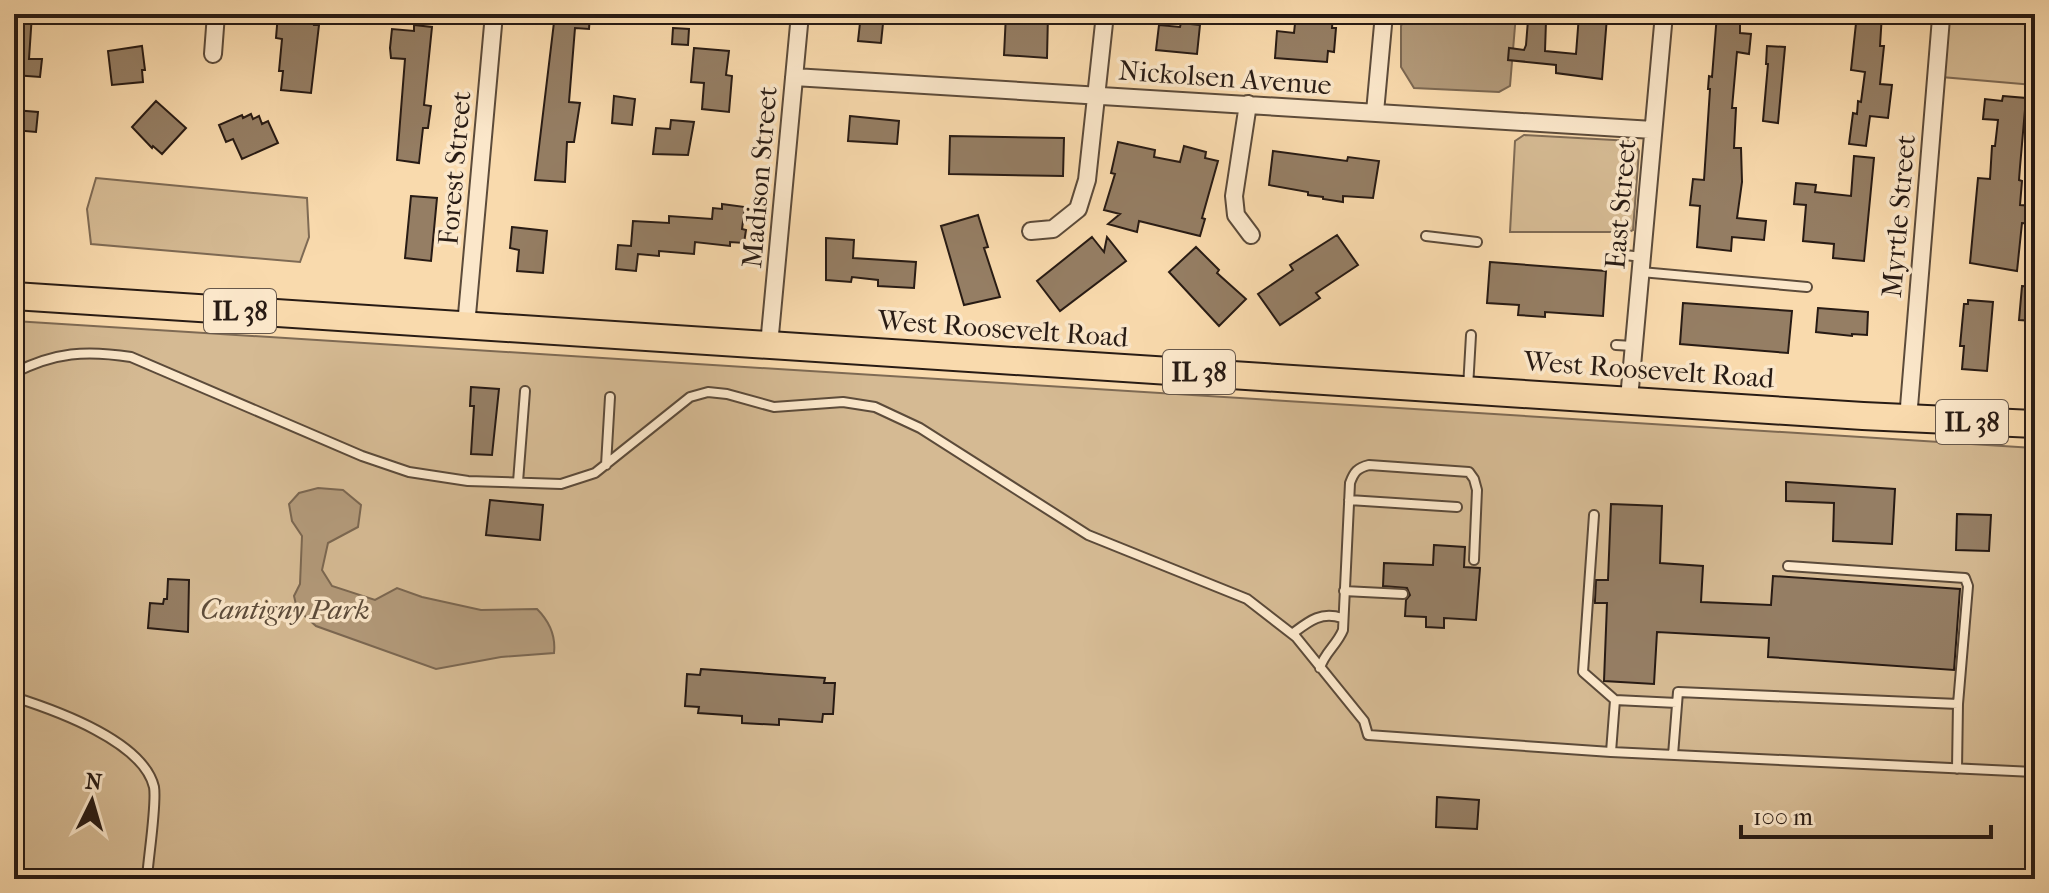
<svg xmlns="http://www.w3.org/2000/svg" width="2049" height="893" font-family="'IM FELL French Canon',serif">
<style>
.green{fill:#d5ba93;stroke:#7e6a54;stroke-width:2}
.water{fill:#b29979;stroke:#7b6751;stroke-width:2}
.building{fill:#957e64;stroke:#281b14;stroke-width:2}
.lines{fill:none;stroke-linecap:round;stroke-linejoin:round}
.lane-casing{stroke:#5c4b3a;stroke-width:12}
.street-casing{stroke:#5c4b3a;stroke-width:20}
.primary-casing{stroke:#281b14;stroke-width:30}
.lane{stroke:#fbe7ca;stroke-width:8}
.street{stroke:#fbe7ca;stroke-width:16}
.primary{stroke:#f9daad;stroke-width:26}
.labels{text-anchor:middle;stroke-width:7;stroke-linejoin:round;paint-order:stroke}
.shield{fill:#fbe7ca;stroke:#67584b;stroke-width:2}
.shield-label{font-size:26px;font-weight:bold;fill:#281b14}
.street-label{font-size:28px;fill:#281b14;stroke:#fbe7ca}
.park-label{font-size:28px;font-style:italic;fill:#5c4b3a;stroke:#fbe7ca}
</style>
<rect width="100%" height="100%" fill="#f9daad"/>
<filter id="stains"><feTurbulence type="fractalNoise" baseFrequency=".0025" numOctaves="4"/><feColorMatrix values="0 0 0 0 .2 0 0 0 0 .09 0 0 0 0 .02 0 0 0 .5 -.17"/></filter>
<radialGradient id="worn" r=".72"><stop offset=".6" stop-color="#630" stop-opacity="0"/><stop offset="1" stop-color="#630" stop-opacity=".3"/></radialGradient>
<!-- green -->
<path class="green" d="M1936 14H2035V85L1930 76Z
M1524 135 1632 141 1639 151 1633 230 1629 232H1510L1515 141Z
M96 178 307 198 309 237 300 262 91 244 87 209Z
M14 321 2035 448V879H14Z"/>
<!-- water -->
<path class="water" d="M1406 14H1516L1510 86 1499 92 1414 88 1401 67V26Z
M318 488 343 490 361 505 358 527 328 543 322 570 332 586 375 600 397 588 422 597 481 610 537 609C549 621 556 635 554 653L501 657 436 669 316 626 297 609 294 596 300 584 302 536 292 521 289 504 299 493Z
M2030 506H2035V635C2019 606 2029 576 2031 545 2032 531 2027 523 2030 506Z"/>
<!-- building -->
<path class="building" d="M14 14H32L29 59H42L40 77 14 75Z
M278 14H315L314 25H319L311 93 281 90 283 71H279L282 39 276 38Z
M555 14H590L589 29 575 28 569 102 580 103 574 142H567L565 182 535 180Z
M861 14H884L881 43 858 41Z
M1006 14H1048L1047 58 1004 55Z
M1296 14H1333L1332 28H1336L1334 52 1328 51 1327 62 1275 58 1277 31 1294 33Z
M1717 14H1740V33L1751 34 1749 54 1737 52 1732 108H1736L1734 148H1741L1742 182 1737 218 1766 221 1764 240 1732 237 1731 251 1697 247 1700 206 1690 205 1693 179 1704 180 1710 89H1708L1709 76 1712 77Z
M1857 14H1882L1880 46H1884L1880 84 1892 85 1888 118 1870 116 1866 146 1849 144 1853 113 1857 114 1858 101 1861 102 1865 72 1851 70Z
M1579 15 1607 17 1602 79 1556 73V65L1508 60 1509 48 1524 50 1526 45 1528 20 1546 21 1545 51 1576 54Z
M1181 23 1200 25 1197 54 1156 50 1159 25 1180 27Z
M414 25 432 27 424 105 431 106 428 128H423L419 163 397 160 405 59 391 58 390 48 392 29 414 31Z
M673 28 689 29 688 45 672 44Z
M142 46 145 70H142L143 82 112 85 108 51Z
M1767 46 1785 47 1778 123 1763 121 1768 64H1766Z
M694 48 729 51 726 75 732 76 729 112 702 109 704 83 691 82Z
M614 96 635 99 632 125 612 123Z
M2003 96 2026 98 2020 167 2019 180 2022 181 2020 205 2035 206V224L2022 223 2017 271 1970 263 1978 178 1990 179 1992 146H1995L1998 120 1983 119 1985 99 2002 101Z
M156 101 186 128 162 154 153 146 152 148 132 127Z
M14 110 38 112 36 132 14 130Z
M251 114 253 119 259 116 262 124 268 121 278 143 242 159 233 139 226 142 219 125 242 115 243 118Z
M850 116 899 121 897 144 848 141Z
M671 120 694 122 688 155 653 154 656 128 670 129Z
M950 136 1064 138 1063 176 949 174Z
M1118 142 1155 150 1154 157 1180 162 1184 146 1206 152 1205 158 1218 161 1202 218 1205 219 1200 236 1139 221 1137 232 1108 224 1120 214 1104 210 1115 174 1111 173Z
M1273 151 1347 161 1348 157 1379 161 1373 198 1343 196V202L1323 199V197L1308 195V192L1269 185Z
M1854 156 1874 158 1864 261 1833 258 1834 244 1803 241 1806 205 1794 204 1796 183 1816 185 1815 192 1851 196Z
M411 196 437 198 431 261 405 258Z
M722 204 745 207 742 229 746 230 744 243 730 242V246L695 242 694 254 659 251V256L638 254 636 271 616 269 618 245 631 246 633 221 669 223V216L712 219 713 208 722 209Z
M978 215 988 247 984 248 1000 297 964 305 941 226Z
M512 227 547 231 543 273 517 271 519 250 510 248Z
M1337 235 1358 265 1316 293 1320 298 1280 325 1258 294 1293 270 1290 265Z
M1092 237 1104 252 1107 237 1126 261 1060 311 1037 281Z
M826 238 854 240 853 258 916 262 914 288 878 286V280L852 277 851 282 826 280Z
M1196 247 1219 270 1217 273 1246 299 1219 326 1169 272Z
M1490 262 1606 271 1603 316 1545 312V317L1518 315 1519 305 1487 303Z
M2022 286 2035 287V321L2019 320Z
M1968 300 1993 302 1987 371 1962 369 1964 346H1960L1964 304H1968Z
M1683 303 1792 311 1788 353 1680 344Z
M1818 308 1868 312 1867 335 1852 334V336L1816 332Z
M471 387 499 389 492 455 471 454 474 406H470Z
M1786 482 1895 489 1892 544 1833 541 1834 503 1786 501Z
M490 500 543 505 540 540 486 535Z
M1611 504 1662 506 1660 563 1703 566 1701 602 1771 605 1773 576 1960 589 1954 670 1768 657 1769 638 1657 632 1654 684 1604 681 1607 603H1595V600L1596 580H1608Z
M1957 514 1991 515 1989 551 1956 550Z
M1434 545 1465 547 1464 567 1480 568 1476 620 1444 618V628L1426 627V617L1405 616 1406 600 1410 595 1407 588 1383 586 1384 563 1433 565Z
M168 579 189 580 188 632 148 628 150 603 163 604 164 599H167Z
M701 669 825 678 824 683H835L833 714H823L822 722 779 719V725L742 723V716L698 713 699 707 685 706 686 691 687 674 700 675Z
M1437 797 1479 800 1477 829 1436 827Z"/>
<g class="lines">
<defs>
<path id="lane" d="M1426 236 1477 242
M1625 255 1642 257
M1641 272 1807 287
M1616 345 1633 346
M14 373C55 352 86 350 131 357L362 456 409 472 468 481 561 484 595 473 690 397 708 392 727 394 774 407 843 402 875 407 920 428 1088 535 1247 599 1296 637 1364 721 1368 735 1611 752 2035 772
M1468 388 1471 335
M606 465 610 397
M518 482 525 391
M1349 500 1457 507
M1594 515 1583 672 1615 700
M1788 566 1965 578 1968 586 1958 704
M1344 591 1403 594
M1292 634C1308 622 1320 611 1342 618
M1320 668C1324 653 1337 645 1343 630L1350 483C1354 472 1357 468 1369 465L1469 472 1474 479 1477 490 1474 560
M14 697C55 710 143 741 154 787 157 804 148 859 147 879
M1611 752 1615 700 1677 703
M1673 755 1678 692 1958 704 1957 769"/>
<path id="street" d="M213 54 216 14
M794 77 1653 130
M1248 104 1234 196 1236 215 1251 235
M1375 112 1384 14
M1031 231 1053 229 1078 209 1087 180 1105 14
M466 326 494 14
M769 345 800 14
M1629 399 1664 14
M1908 419 1941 18"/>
<path id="primary" d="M14 296 1863 416 2035 424"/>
</defs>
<!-- lane casing -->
<use href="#lane" class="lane-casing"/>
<!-- street casing -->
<use href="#street" class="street-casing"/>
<!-- primary casing -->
<use href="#primary" class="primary-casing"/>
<!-- lane -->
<use href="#lane" class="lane"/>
<!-- street -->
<use href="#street" class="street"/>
<!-- primary -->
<use href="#primary" class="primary"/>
</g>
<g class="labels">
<!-- shield labels -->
<g class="shield">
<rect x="204" y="289" width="72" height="44" rx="6"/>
<rect x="1163" y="350" width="72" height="44" rx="6"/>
<rect x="1936" y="400" width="72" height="44" rx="6"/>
</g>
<g class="shield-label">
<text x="240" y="320">IL 38</text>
<text x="1199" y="381">IL 38</text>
<text x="1972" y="431">IL 38</text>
</g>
<!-- street labels -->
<g class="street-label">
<text transform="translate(1225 77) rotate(4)" y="10">Nickolsen Avenue</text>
<text transform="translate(454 168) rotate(-85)" y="10">Forest Street</text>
<text transform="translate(759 177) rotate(-85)" y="10">Madison Street</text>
<text transform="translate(1620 204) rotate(-85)" y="10">East Street</text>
<text transform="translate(1898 216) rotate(-85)" y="10">Myrtle Street</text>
<text transform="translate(1003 328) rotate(4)" y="10">West Roosevelt Road</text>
<text transform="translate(1649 369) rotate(4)" y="10">West Roosevelt Road</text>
</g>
<!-- park labels -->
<g class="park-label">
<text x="285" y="619">Cantigny Park</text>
</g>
</g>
<!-- margin -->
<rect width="2049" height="893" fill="none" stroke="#f9daad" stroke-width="48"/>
<rect x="16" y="16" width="2017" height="861" fill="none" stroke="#281b14" stroke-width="4"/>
<rect x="24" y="24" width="2001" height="845" fill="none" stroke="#281b14" stroke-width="2"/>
<!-- north arrow -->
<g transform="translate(92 801) rotate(5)" stroke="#fbe7ca" stroke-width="6" paint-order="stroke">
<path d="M0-6L14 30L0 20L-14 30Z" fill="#281b14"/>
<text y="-12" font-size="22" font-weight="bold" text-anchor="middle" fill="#281b14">N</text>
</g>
<!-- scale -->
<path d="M1741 825v12h250v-12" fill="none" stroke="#281b14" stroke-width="4"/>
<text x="1753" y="825" font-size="24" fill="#281b14" stroke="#fbe7ca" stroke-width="6" paint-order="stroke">100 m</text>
<rect width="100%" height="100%" filter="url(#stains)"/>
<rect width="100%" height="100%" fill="url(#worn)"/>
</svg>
